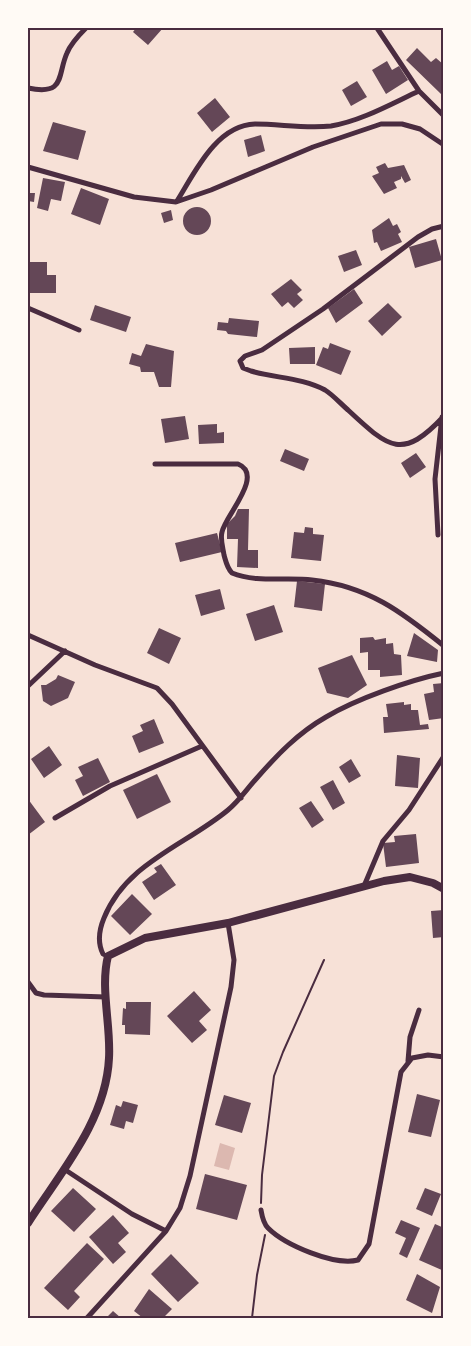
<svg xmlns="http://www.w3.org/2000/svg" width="471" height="1346" font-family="'Archivo Narrow',sans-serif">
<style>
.water{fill:#dcb8b0}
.building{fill:#644757}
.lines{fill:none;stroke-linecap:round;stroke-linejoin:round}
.path{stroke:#4a2c40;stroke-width:2}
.minor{stroke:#4a2c40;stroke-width:5}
.secondary{stroke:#4a2c40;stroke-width:8}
.neatline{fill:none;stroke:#4a2c40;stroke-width:2}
</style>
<rect width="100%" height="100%" fill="#f7e1d7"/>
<!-- water -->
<path class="water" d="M220 1143 235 1148 229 1170 214 1166Z"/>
<!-- building -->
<path class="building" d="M136 28H163L148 45 133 32Z
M417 48 431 62 436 58 444 65 442 75 444 92 441 94 406 60Z
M387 61 392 70 399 66 408 80 386 94 372 70Z
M357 81 367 97 351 106 342 90Z
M215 98 230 117 212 132 197 113Z
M53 122 86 131 78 160 43 151Z
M261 135 265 151 248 157 244 140Z
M385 163 388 168 404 165 411 180 405 183 401 176V179L394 182 397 188 384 194 372 176 379 173 376 167Z
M43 178 65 182 61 201 51 199 48 211 37 208Z
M81 188 109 199 100 225 71 214Z
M28 193H35L34 202 28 201Z
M183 221a14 14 0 1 1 28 0a14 14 0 1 1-28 0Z
M171 210 173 220 164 223 161 213Z
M389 218 393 226 397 224 401 232 398 234 402 242 381 251 377 242 374 243 372 230Z
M436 239 442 260 415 268 409 247Z
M356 250 362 265 344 272 338 256Z
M30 262H47V275H56V293H30Z
M291 279 302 290 297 294 303 300 294 308 288 302 282 307 271 294Z
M354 289 363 303 336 323 328 308Z
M388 303 402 317 382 336 368 321Z
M95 305 131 317 126 332 90 320Z
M229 318 259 321 257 337 228 334 226 331 217 330 218 322 228 323Z
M330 343 351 351 341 375 316 365 323 347 328 349Z
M146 344 174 351 171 387H159L154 372H141L140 367 129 364 132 353 141 356Z
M315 347V364H290L289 348Z
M185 416 189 439 165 443 161 419Z
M217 424V433L224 432V443L199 444 198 425Z
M285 449 309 459 304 471 280 461Z
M416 453 426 467 410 478 401 463Z
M238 509H249L248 550H258V568L237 567 238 539H227V524L235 516Z
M305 527 313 528V534L324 535 321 561 291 558 294 532 304 533Z
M217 533 222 552 180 562 175 543Z
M297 581 325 584 322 611 294 607Z
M220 589 225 609 201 616 195 595Z
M274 605 283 632 255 641 246 614Z
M159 628 181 638 169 664 147 653Z
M414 633 438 650 437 662 407 656Z
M373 637 375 640 386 638V644L393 643 394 654 401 655 402 675 380 677V670H368V652L360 653V638Z
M352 655 367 685 348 698 327 693 318 668Z
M58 675 75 682 68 698 51 706 43 701 41 685H46L56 679Z
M444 683V718L429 720 424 694 434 692 433 684Z
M404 702V705L411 704V710H418L420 725 428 724 429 729 384 733 383 717H388L386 704Z
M154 719 164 743 139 753 132 736 143 731 140 725Z
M49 746 62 765 44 778 31 759Z
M397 755 420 758 418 788 395 786Z
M98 758 110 782 83 796 75 780 83 776 78 767Z
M351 759 361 776 349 783 339 767Z
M157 774 171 802 137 819 123 790Z
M333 780 345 803 333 810 320 787Z
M28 799 45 822 28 835Z
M311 801 324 820 312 828 299 808Z
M416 834 419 863 386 867 383 843 395 842 394 836Z
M161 864 176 885 154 900 142 882 157 872 154 868Z
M132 894 152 914 130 935 111 916Z
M444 910V937L433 938 431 911Z
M194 991 211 1010 199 1021 207 1030 192 1043 167 1016Z
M126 1002H151L150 1035 125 1034V1025H122L123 1008 126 1009Z
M417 1094 440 1100 431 1137 408 1132Z
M224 1095 251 1103 242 1133 215 1125Z
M123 1101 138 1105 133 1123 126 1121 124 1129 110 1125 116 1105 121 1107Z
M205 1174 247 1185 237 1220 196 1209Z
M73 1188 96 1209 74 1232 51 1211Z
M425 1188 441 1194 432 1216 416 1209Z
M113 1215 129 1233 118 1243 126 1252 113 1264 89 1237Z
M401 1220 420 1228 407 1258 399 1254 406 1238 395 1233Z
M435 1224 444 1228V1271L419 1260Z
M87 1243 104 1259 74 1291 80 1297 68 1310 44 1288Z
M171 1254 199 1283 178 1302 151 1274Z
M417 1274 440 1287 432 1313 406 1300Z
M149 1289 172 1309 163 1318H143L134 1311Z
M113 1311 121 1318H106Z"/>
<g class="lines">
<!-- path -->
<path class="path" d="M261 1203 262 1175 274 1076 283 1052 324 960
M252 1318 257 1275 265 1235"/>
<!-- minor -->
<path class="minor" d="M377 28 419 91 444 116
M28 88C66 96 57 75 67 53 71 43 79 35 86 28
M28 167 134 197 176 202 211 190 313 147 381 124H402L420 129 444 145
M177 201C194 174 216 125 255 124 280 124 306 129 331 126 361 121 391 104 419 91
M444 226 432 229 418 237 323 309 262 350 245 356 240 361 243 368 251 371C275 378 303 378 325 390 333 395 340 403 348 410 389 448 402 461 444 416
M28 308 79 330
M155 464H238C265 475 225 516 222 532 220 539 223 548 224 555 226 562 227 568 232 573 256 583 287 577 312 580 368 586 402 612 444 646
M438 535 435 479 442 417
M28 635 95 665 157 688 172 704 241 798
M28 686 65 651
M55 818 110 786 202 746
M364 886 383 841 409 810 444 756
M108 956 103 954C97 942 99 930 104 918 126 863 186 845 228 810 239 801 246 790 256 779 277 755 298 733 326 717 356 699 410 680 444 673
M28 982 36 993 44 995 106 997
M408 1061 410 1037 419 1010
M64 1169 132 1214 166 1231
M261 1210C262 1216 263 1223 268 1228 285 1245 334 1266 358 1260L369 1244 401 1072 412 1058 428 1055 444 1057
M87 1318 166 1231 180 1208 190 1176 231 987 234 960 228 923"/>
<!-- secondary -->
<path class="secondary" d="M28 1223C60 1173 106 1121 109 1058 111 1025 100 988 108 956L145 938 228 923 384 881 410 877 433 883 444 889"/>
</g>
<!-- border -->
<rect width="471" height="1346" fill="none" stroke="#fffaf5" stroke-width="58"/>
<rect x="29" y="29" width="413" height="1288" class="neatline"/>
</svg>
